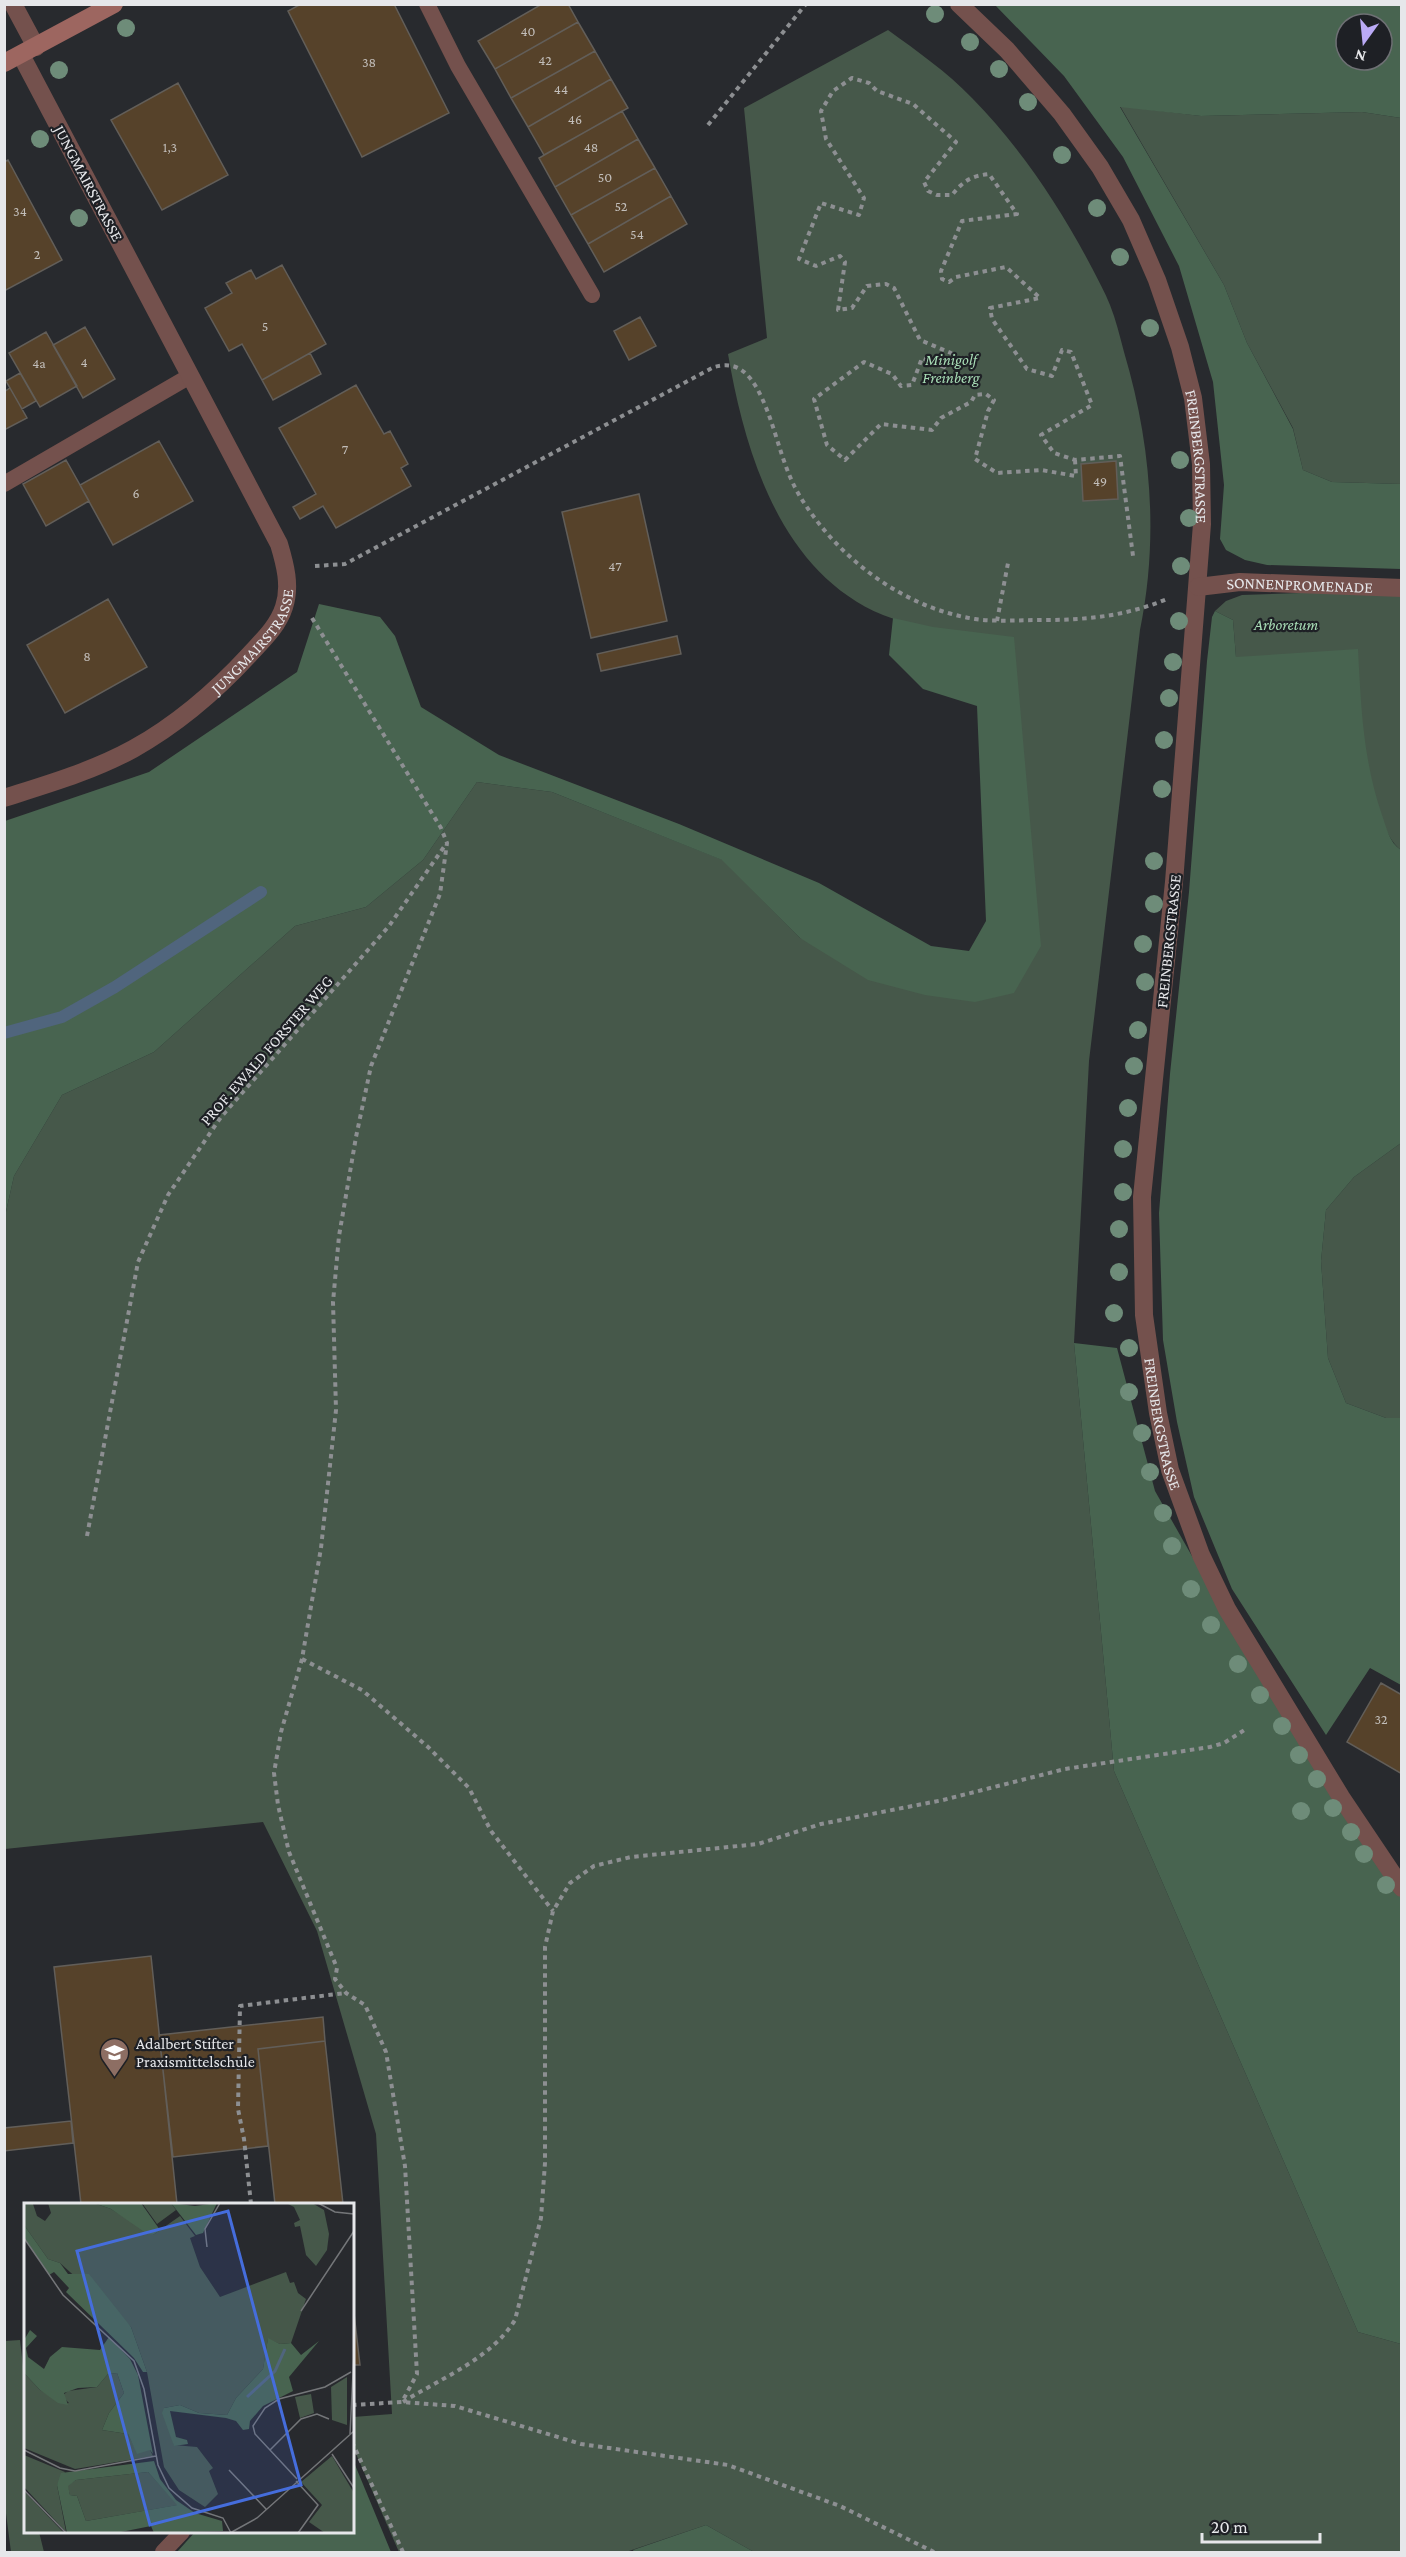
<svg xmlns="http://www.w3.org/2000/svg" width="1406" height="2557" font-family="'Crimson Pro',serif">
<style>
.green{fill:#46584a}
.forest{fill:#486450;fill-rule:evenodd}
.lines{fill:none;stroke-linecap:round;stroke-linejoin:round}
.stream{stroke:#50657d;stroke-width:12}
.building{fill:#56422a;stroke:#625e59;stroke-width:1.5}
.path{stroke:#8d8f92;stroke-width:4;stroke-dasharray:4.5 4.5;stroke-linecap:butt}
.lane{stroke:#74514d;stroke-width:16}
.street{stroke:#74514d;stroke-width:18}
.secondary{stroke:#9d6660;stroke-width:18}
.tree{fill:#6e8c79}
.labels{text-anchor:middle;stroke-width:4.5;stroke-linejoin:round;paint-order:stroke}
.number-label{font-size:14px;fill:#c2beba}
.street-label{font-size:16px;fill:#e6e7ea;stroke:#1e2025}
.park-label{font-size:16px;font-style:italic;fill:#a8ddb6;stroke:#1e2025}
.poi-label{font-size:16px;fill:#e6e7ea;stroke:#1e2025;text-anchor:start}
.inset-river{fill:none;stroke:#50657d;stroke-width:3}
.inset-road{fill:none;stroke:#747679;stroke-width:1.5}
.view{fill:#456ddc;fill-opacity:0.15;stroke:#456ddc;stroke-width:3}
.inset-edge{fill:none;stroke:#e6e7ea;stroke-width:3}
</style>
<rect width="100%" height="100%" fill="#282a2e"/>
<!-- green -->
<path class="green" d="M888 30C917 51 947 72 972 98 1021 148 1060 207 1092 268 1098 280 1105 292 1110 305 1116 320 1120 337 1124 352 1151 443 1159 537 1140 630L1089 1061 1074 1343 1114 1771 1358 2332 1401 2344V2552H754L706 2525 626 2552H399L353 2447V2417L392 2414 376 2134 317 1931 263 1822 5 1849V1216L14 1176 62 1095 154 1052 295 926 366 907 423 860 477 782 552 792 723 860 800 938 1014 992V638C971 632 923 631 883 615 781 573 745 453 728 354L767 338 744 108Z
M1120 106 1201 116 1362 112 1401 118V484L1332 482 1303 470 1293 428 1247 343 1224 285Z
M1330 592 1401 596V850C1377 834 1366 756 1362 727L1236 657 1233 620 1215 611 1226 601 1242 595Z
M1401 1143V1418H1386L1346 1403 1328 1358 1321 1261 1326 1210 1354 1177Z
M20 2340 26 2392V2532H39L44 2552H11L4 2498 5 2341Z"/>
<!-- forest -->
<path class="forest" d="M995 5H1401V118L1362 112 1201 116 1120 107 1224 285 1247 343 1293 429 1303 470 1332 482 1401 484V569L1267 565 1245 560 1226 550 1220 539 1224 485 1213 382 1179 266 1123 157 1064 76ZM1346 24H1382V60H1346Z
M319 604 380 617 395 636 421 707 499 755 679 824 819 883 931 946 969 951 986 921 977 706 923 689 889 655 893 618 933 627 1014 637 1041 946 1014 993 975 1002 925 995 868 980 800 938 722 860 552 792 477 782 423 860 366 907 295 926 154 1052 62 1095 14 1176 5 1216V821L149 772 297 672Z
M1215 611 1233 620 1236 657 1358 649C1361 706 1363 760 1382 815 1387 829 1389 842 1401 850V1143L1354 1177 1326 1210 1321 1261 1328 1358 1346 1403 1386 1418H1401V1685L1370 1668 1326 1735 1232 1589 1194 1497 1177 1422 1163 1340 1159 1213 1170 1074 1189 892 1207 661 1212 617Z
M1074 1343 1117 1348 1155 1491 1234 1630 1401 1885V2344L1358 2332 1114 1771Z
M353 2460 391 2552H177L195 2532H352Z
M706 2525 754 2552H634L633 2550Z"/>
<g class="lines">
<!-- stream -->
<path class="stream" d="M4 1033 62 1017 115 987 261 892"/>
</g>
<!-- building -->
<path class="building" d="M301 4H394L449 113 362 157 288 11Z
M542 4H568L578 22 495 69 478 41Z
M578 22 595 51 511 98 495 69Z
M595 51 611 79 528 127 511 98Z
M611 79 628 108 544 155 528 127Z
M178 83 228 175 162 210 111 120Z
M622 111 638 139 555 187 539 158Z
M638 139 655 168 571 215 555 187Z
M8 160 62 260 4 291V162Z
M655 168 671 196 588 244 571 215Z
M671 196 687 224 604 272 588 244Z
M282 265 326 344 262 380 242 344 229 351 205 308 232 293 226 283 251 270 256 279Z
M640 317 656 346 629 360 614 331Z
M85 327 115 379 83 398 53 345Z
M46 332 77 386 40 407 9 353Z
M310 353 321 374 273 400 262 380Z
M20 373 36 401 22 409 6 381Z
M356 385 384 434 390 431 408 464 401 468 411 486 336 528 323 506 300 519 293 507 316 494 279 428Z
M10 388 27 418 4 430V392Z
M159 441 193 501 113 545 80 485Z
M66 460 89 501 46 526 23 484Z
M1116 461 1118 499 1083 501 1081 464Z
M639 494 667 621 591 638 562 512Z
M108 599 147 667 65 713 27 645Z
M677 636 681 654 601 671 597 654Z
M1381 1683 1402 1695V1774L1347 1742Z
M151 1956 177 2204H81L54 1967Z
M323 2017 325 2041 258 2049 268 2146 173 2157 159 2035Z
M325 2041 343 2204H275L258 2049Z
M71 2121 73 2143 4 2151V2128Z
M352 2296 360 2365H352Z"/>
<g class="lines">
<!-- path -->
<path class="path" d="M708 125 806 4
M1075 460 1076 476 1041 470 997 473 975 459 988 411 994 400 986 394 975 395 971 402 941 418 932 430 881 424 845 460 827 445 814 399 864 362 892 374 901 386 912 385 922 358 944 367 951 353 920 340 894 288 886 284 867 286 852 308 838 310 845 262 840 256 816 266 799 259 821 203 859 215 864 198 826 139 821 111 833 91 852 78 869 83 877 91 913 104 956 142 924 182 928 191 937 195H952C963 181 971 176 989 174L1017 214 962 221 941 271 942 279 949 282 956 277 1006 267 1040 298 990 308 992 319 1027 369 1052 376 1062 350 1071 352 1092 405 1041 435 1054 453 1075 460 1120 456 1133 556
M315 566 345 564 714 367C733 362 744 368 755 385 776 420 779 463 801 498 838 558 903 608 975 619 997 622 1020 620 1043 620 1087 620 1126 616 1167 599
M312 618 441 828 447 843 440 894 371 1066 356 1137 339 1236 333 1302 336 1410 321 1548 302 1659 281 1732 274 1773 278 1805 289 1852 337 1968 335 1979 346 1993 365 2005 386 2052 405 2166 417 2374 402 2402
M997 621 1008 563
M87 1536 138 1262 168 1195 221 1117 389 926 446 844
M302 1659 362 1690 428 1747 469 1788 491 1831 553 1911
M251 2204 244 2139 238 2109 240 2006 345 1993
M403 2402C441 2378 491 2359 515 2320L541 2218 545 2163V1947L553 1911 570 1883 594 1866 631 1857 758 1844 821 1824 943 1800 1065 1769 1210 1747 1224 1743 1246 1729
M352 2405 402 2402 455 2406 581 2444 728 2465 840 2506 934 2552
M352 2442 403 2552"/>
<!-- lane -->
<path class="lane" d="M427 4 458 66 592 295
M4 484 190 376
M163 2552 182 2532"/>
<!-- street -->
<g class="street">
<path d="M13 4 36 47"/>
<path id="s1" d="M959 4 1007 50 1062 114 1100 167 1131 220 1157 280 1180 347 1193 398 1201 464 1202 524 1174 882 1142 1197 1144 1315 1158 1413 1170 1470 1201 1555 1227 1609 1341 1797 1402 1888"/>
<path id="s2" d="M1198 587 1240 582 1402 588"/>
<path id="s3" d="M4 798C48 784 93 771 133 749 176 725 216 691 250 654 263 640 278 626 284 607 291 586 285 564 279 544L21 55"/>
</g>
<!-- secondary -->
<path class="secondary" d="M4 63 114 4"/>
</g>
<!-- trees -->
<g class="tree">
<circle cx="935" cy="14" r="9"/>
<circle cx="126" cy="28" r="9"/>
<circle cx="970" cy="42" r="9"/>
<circle cx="999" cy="69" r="9"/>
<circle cx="59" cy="70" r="9"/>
<circle cx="1028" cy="102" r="9"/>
<circle cx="40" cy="139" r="9"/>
<circle cx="1062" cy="155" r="9"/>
<circle cx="1097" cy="208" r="9"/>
<circle cx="79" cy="218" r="9"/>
<circle cx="1120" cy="257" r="9"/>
<circle cx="1150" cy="328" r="9"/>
<circle cx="1180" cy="460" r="9"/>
<circle cx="1189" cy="518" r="9"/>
<circle cx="1181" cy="566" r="9"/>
<circle cx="1179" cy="621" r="9"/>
<circle cx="1173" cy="662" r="9"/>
<circle cx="1169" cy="698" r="9"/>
<circle cx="1164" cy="740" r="9"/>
<circle cx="1162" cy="789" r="9"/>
<circle cx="1154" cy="861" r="9"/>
<circle cx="1154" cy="904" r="9"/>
<circle cx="1143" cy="944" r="9"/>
<circle cx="1145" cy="982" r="9"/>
<circle cx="1138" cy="1030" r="9"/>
<circle cx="1134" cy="1066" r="9"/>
<circle cx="1128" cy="1108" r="9"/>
<circle cx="1123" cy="1149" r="9"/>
<circle cx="1123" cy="1192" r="9"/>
<circle cx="1119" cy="1229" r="9"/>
<circle cx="1119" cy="1272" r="9"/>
<circle cx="1114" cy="1313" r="9"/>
<circle cx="1129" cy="1348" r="9"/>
<circle cx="1129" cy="1392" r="9"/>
<circle cx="1142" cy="1433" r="9"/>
<circle cx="1150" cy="1472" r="9"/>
<circle cx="1163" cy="1513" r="9"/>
<circle cx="1172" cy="1546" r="9"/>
<circle cx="1191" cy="1589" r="9"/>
<circle cx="1211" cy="1625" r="9"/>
<circle cx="1238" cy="1664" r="9"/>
<circle cx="1260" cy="1695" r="9"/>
<circle cx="1282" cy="1726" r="9"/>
<circle cx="1299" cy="1755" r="9"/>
<circle cx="1317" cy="1779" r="9"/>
<circle cx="1333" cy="1808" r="9"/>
<circle cx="1301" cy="1811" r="9"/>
<circle cx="1351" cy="1832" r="9"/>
<circle cx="1364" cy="1854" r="9"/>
<circle cx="1386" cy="1885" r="9"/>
</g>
<!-- icons -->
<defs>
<symbol id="school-pin" viewBox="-11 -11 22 30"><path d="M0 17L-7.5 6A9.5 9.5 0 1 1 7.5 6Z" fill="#8d6e63" stroke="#1e2025"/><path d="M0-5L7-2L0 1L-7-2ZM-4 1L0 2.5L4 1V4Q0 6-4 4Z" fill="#fff"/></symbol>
</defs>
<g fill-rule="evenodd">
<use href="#school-pin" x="98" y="2036" width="33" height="45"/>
</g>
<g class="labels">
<!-- number labels -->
<g class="number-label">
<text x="528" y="36">40</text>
<text x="545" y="65">42</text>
<text x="369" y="67">38</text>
<text x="561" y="94">44</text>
<text x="575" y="124">46</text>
<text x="170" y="152">1,3</text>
<text x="591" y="152">48</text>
<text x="605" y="182">50</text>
<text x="621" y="211">52</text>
<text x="20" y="216">34</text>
<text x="637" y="239">54</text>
<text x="37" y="259">2</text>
<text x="265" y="331">5</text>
<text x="84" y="367">4</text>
<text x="39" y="368">4a</text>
<text x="345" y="454">7</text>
<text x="1100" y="486">49</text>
<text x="136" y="498">6</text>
<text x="615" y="571">47</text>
<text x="87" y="661">8</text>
<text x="1381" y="1724">32</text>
</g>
<!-- street labels -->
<g class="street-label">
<text transform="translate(89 183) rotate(62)" y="6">JUNGMAIRSTRASSE</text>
<text dy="6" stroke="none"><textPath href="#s1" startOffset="525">FREINBERGSTRASSE</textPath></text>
<text dy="6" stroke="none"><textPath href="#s2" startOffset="102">SONNENPROMENADE</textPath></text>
<text dy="6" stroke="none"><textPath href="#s3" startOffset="302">JUNGMAIRSTRASSE</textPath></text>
<text transform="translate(1168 941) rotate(-84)" y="6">FREINBERGSTRASSE</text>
<text transform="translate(266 1050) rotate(-49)" y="6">PROF. EWALD FORSTER WEG</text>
<text dy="6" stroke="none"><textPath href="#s1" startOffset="1497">FREINBERGSTRASSE</textPath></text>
</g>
<!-- park labels -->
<g class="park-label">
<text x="951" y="365">Minigolf<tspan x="951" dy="18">Freinberg</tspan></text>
<text x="1286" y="630">Arboretum</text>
</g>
<!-- poi labels -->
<g class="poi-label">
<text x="136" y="2049">Adalbert Stifter<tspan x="136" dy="18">Praxismittelschule</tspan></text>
</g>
</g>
<!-- overview -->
<g transform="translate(24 2203)">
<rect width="330" height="330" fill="#282a2e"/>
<path d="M0 0 9 1 13 13 21 18 27 10 24 0H70L87 6 129 32 156 13 171 33 166 35 176 64 196 94 262 69 266 80 270 79 274 90 282 96 267 140 256 141 244 136 239 166 212 195 203 212 175 210 156 202 140 205 150 242 173 244 189 265 185 268 194 291 181 304 155 287 140 264 123 169 107 124 36 60 24 56 0 22ZM118 0H147L152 7 133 21ZM262 0H288L300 7 305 31 303 47 292 63 282 52 276 23 271 24 270 20 276 17 270 4ZM0 170 16 187 40 201 45 200 38 193 44 188 73 184 84 171 93 170 100 190 85 210 78 227 104 231 110 243 126 247 129 253 51 266 0 245ZM323 174V222L308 217 307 184ZM287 191 290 210 276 215 271 194ZM0 252 41 269 33 282 42 329 0 284ZM308 253 330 290V330H301L285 319 298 302 277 279ZM124 269 154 302 62 318 53 293 46 292 43 282 52 277ZM0 288 40 330H0Z" fill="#46584a"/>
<path d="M70 0H117L136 27 129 32 122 30 87 6ZM147 0 171 3 193 0 179 30 172 32ZM0 22 24 56 36 60 44 71H65L107 124 123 169H119L110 155 42 89 45 85 30 69 25 72 0 34ZM6 127 13 133 2 145 4 154 20 166 26 154 38 144 76 147 85 134 106 156 114 172 129 251 126 247 113 251 104 231 78 227 85 210 100 190 93 170 84 171 73 184 54 185 40 190 44 202 34 200 16 187 0 170V137ZM244 135 256 141 267 140 277 152 295 138 265 174 269 188 239 203 226 218 225 226 219 227 212 218 202 215 146 208 152 234 163 237 164 241 150 243 138 210 140 205 156 202 175 210 203 212 212 195 239 166ZM130 258 136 276 152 297 171 310 198 318 199 328 130 330 127 323 92 330H43L33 282 37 270ZM124 269 153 302 62 318 53 293 46 292 44 283 52 277Z" fill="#486450" fill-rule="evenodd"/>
<path class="inset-river" d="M223 194 251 168 261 146"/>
<path class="inset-road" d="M294 0 311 9 330 11M0 35 39 92 110 158 120 186 134 262 145 285 168 305 199 315 207 330M183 44 181 26 196 0M277 108 330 28M326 231 330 150M0 247 36 265 51 268 132 253M246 247 277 216 293 211 305 216M308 251 330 285M205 267 242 306M273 276 231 231 229 223 241 205 255 196 301 184 327 169M272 278 294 302 274 330M0 287 42 330M206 330 233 315 330 228"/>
<path class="view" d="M204 8 277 282 126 322 53 48Z"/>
<rect width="330" height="330" class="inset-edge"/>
</g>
<!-- border -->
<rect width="1406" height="2557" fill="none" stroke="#e6e7ea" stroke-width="12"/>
<!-- north arrow -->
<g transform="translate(1364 42) rotate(195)"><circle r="28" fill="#1e2025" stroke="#6e7074" stroke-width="1.5"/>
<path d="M0-4.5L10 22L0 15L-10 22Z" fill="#baaaf6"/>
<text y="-9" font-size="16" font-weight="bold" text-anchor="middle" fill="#e6e7ea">N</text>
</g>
<!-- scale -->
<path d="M1202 2533v9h118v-9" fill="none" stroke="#e6e7ea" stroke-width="3"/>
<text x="1211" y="2533" font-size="18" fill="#e6e7ea" stroke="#1e2025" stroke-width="4.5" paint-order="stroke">20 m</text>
</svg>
